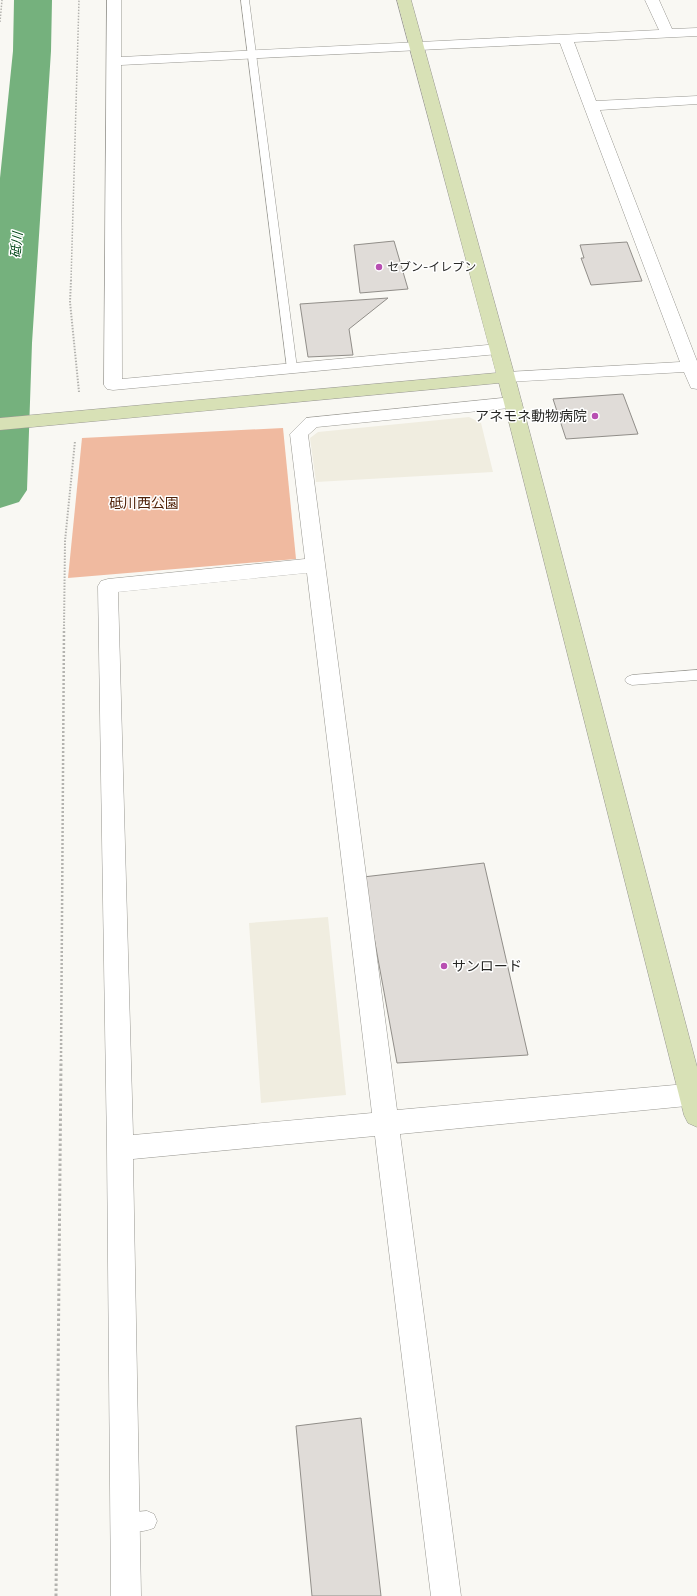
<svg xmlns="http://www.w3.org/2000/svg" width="697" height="1596" font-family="'Titillium Web','Noto Sans JP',sans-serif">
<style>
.built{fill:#f0ede0}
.green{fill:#f0baa0}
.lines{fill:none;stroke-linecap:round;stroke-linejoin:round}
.river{fill:#75b17d;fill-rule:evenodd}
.building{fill:#e0dcd8;stroke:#918e89}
.lane-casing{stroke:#989791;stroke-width:1}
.street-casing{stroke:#989791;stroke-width:1}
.secondary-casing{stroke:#989791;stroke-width:1}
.path-far3{stroke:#b4b3af;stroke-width:1.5;stroke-dasharray:1.5 1.5;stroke-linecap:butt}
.path-far2{stroke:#b4b3af;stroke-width:2;stroke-dasharray:1.5 1.5;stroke-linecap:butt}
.path-far1{stroke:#b4b3af;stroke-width:2.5;stroke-dasharray:2 2;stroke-linecap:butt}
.path{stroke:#b4b3af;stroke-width:3;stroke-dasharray:2.5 2.5;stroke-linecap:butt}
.lane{fill:#fff;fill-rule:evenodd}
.street{fill:#fff;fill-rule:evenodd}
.secondary{fill:#d8e1b6;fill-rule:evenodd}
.poi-dot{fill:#b84fb2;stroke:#fff;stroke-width:1.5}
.labels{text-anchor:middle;stroke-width:3;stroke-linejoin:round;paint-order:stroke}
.far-poi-label{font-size:12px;fill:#282826;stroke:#fff;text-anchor:start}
.far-water-label{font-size:13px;font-style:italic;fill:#004616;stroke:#fff}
.poi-label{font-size:14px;fill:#282826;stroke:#fff;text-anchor:end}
.park-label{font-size:14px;fill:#502209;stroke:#fff}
</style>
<rect width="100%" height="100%" fill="#f9f8f3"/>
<!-- built -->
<path class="built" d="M469 417 481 423 493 472 316 482 310 438 318 432Z
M328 917 346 1095 261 1103 249 923Z"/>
<!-- green -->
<path class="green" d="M283 428 296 559 68 578 82 438Z"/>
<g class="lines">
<!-- river -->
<path class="river" d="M14 0H52L51 51 32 343 27 490 19 502 0 508V178L13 51Z"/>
</g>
<!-- building -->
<path class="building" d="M394 241 408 289 360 293 354 245Z
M627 242 642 281 591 285 581 258H584L580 245Z
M388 298 349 329 353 355 308 357 300 304Z
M623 394 638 434 566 439 553 399Z
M484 863 528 1055 397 1063 363 877Z
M361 1418 381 1596H312L296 1426Z"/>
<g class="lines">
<defs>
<path id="lane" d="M241 0H249L297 368 292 371 287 368Z
M697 670V680L632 685 627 683 625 680 627 677 632 675Z
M147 1511 154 1514 157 1521 154 1528C143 1532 129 1534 118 1530L115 1523 118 1516 125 1513Z"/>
<path id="street" d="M107 0H121V57L659 30 645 0H659L672 29 697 28V36L574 42 596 101 697 96V104L600 110 697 361V389L691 388 684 372 506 382 500 381 497 377 500 373 506 372 680 362 560 43 121 65 122 379 498 344 504 345 506 349 504 353 498 354 113 390 107 389 104 385Z
M513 397 519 399 522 403 519 407 317 427 308 435 397 1110 697 1083V1105L400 1134 461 1596H431L375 1136 133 1159 141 1596H111L107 1148 98 586 101 581 108 579 305 559 290 434 306 418ZM307 573 372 1113 133 1135 118 592Z"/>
<path id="secondary" d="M397 0H411L515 377 697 1067V1127L688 1123 684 1115 499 383 0 430V418L496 373Z"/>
</defs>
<!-- lane casing -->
<use href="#lane" class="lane-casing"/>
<!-- street casing -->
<use href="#street" class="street-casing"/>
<!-- secondary casing -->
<use href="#secondary" class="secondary-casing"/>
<!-- path-far3 -->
<path class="path-far3" d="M0 22 2 0
M71 281 79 0"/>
<!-- path-far2 -->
<path class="path-far2" d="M71 280 70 302 79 392
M64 629 65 541 75 441"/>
<!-- path-far1 -->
<path class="path-far1" d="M61 1061 64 628"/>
<!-- path -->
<path class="path" d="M56 1596 61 1060"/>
<!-- lane -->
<use href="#lane" class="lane"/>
<!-- street -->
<use href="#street" class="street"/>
<!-- secondary -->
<use href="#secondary" class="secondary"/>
</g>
<!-- markers -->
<g class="poi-dot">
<circle cx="379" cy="267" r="4"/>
<circle cx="595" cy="416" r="4"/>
<circle cx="444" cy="966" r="4"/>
</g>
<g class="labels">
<!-- far-poi labels -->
<g class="far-poi-label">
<text x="387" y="271">セブン-イレブン</text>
</g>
<!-- far-water labels -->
<g class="far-water-label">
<text transform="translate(16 245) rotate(-85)" y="5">砥川</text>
</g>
<!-- poi labels -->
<g class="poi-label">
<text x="587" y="421">アネモネ動物病院</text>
<text x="452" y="971" text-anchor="start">サンロード</text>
</g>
<!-- park labels -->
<g class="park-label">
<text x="144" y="508">砥川西公園</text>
</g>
</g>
</svg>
